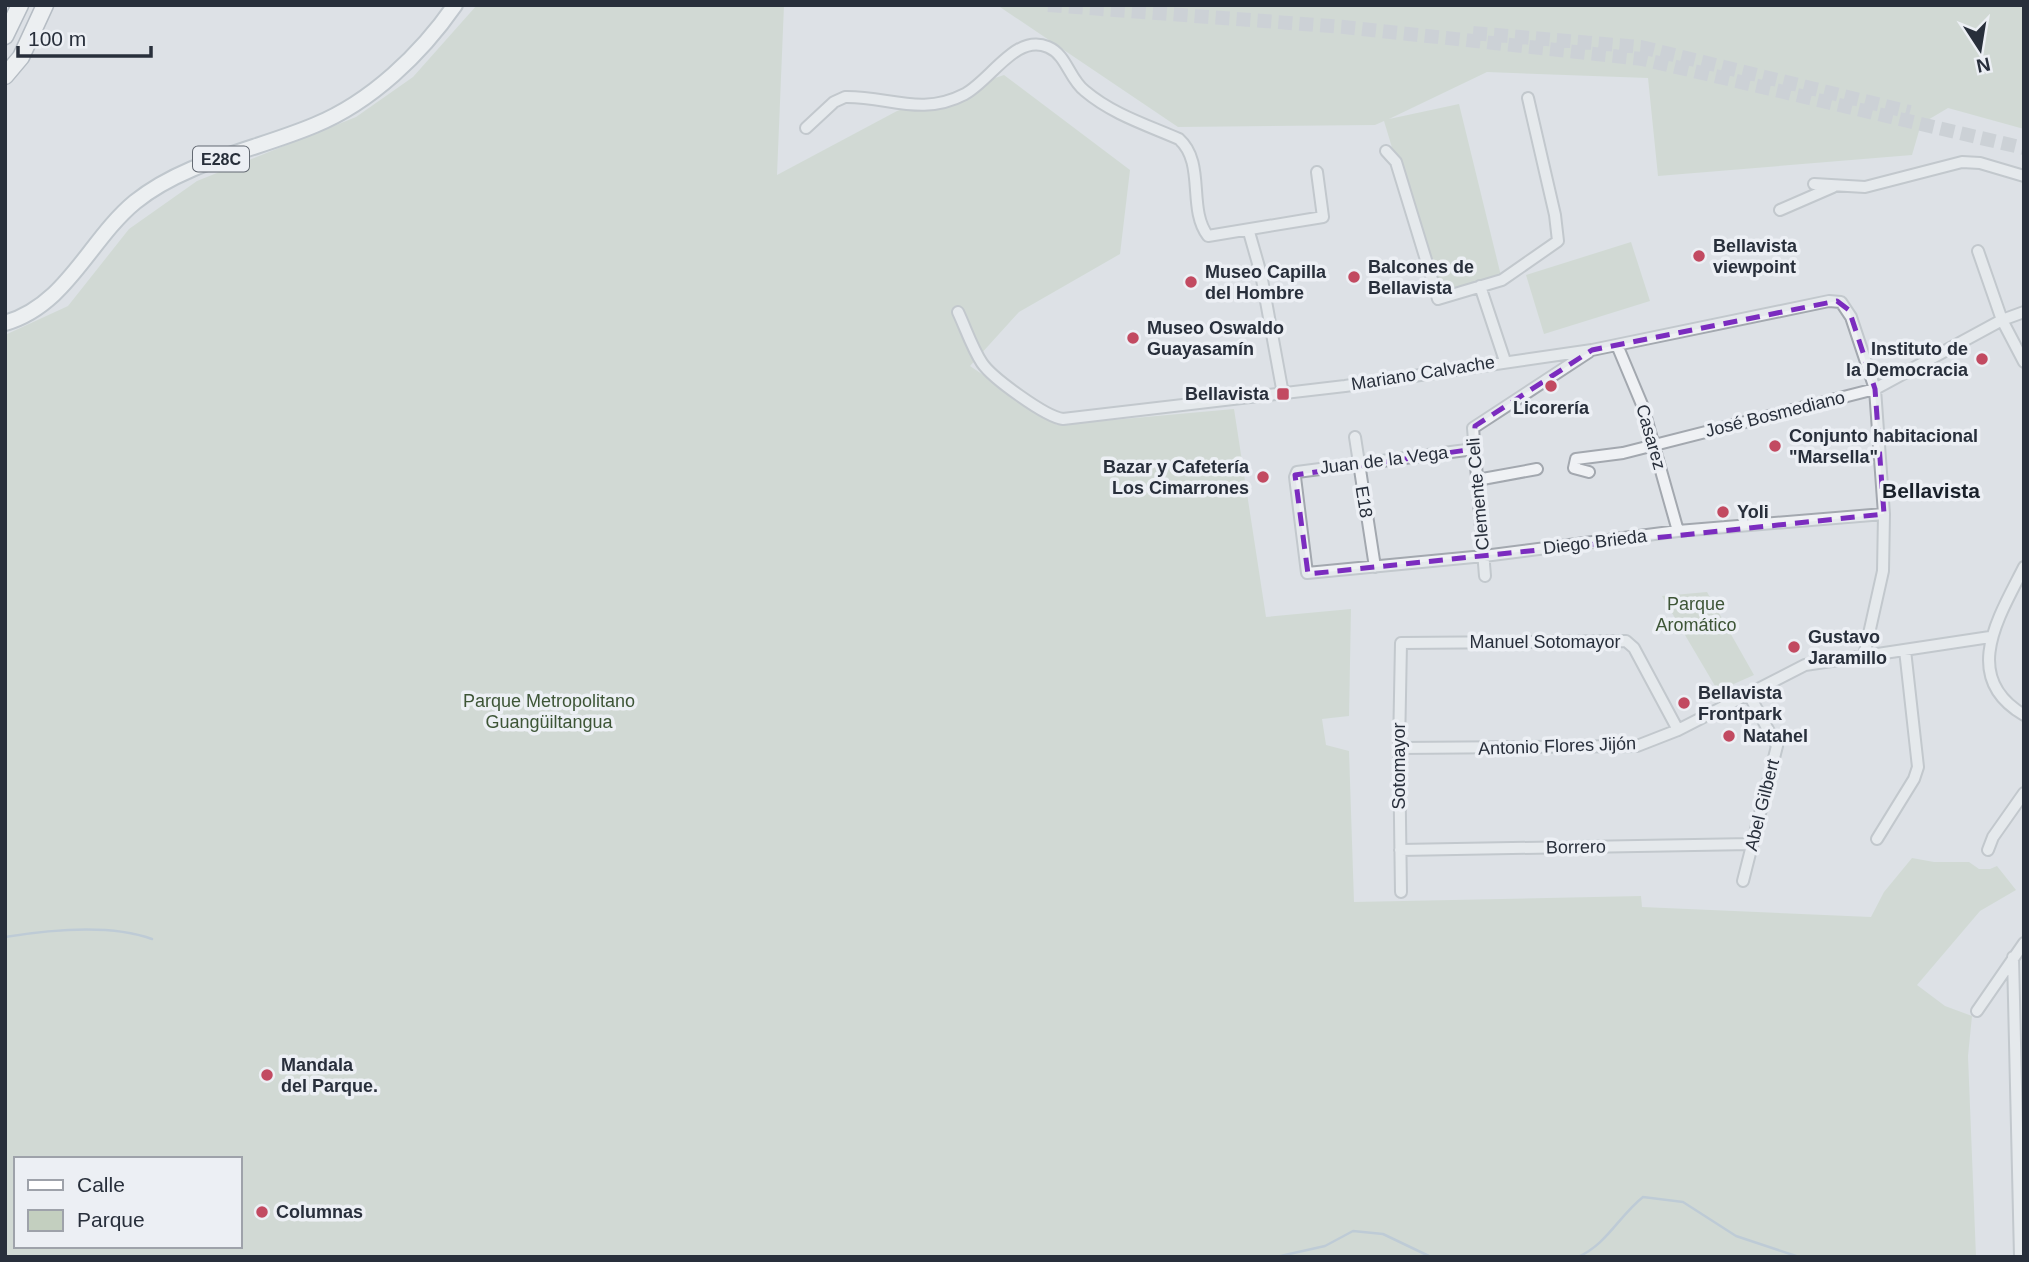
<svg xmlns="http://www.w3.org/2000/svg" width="2029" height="1262" font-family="Helvetica,sans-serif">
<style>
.green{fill:#c3cfbf;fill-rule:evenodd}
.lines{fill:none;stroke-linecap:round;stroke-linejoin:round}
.stream{stroke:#9ab0c3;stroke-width:2.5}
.major-tunnel{stroke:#b9bdc4;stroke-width:14;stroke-dasharray:14 7;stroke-linecap:butt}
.minor-casing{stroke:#a3a8af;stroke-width:14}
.major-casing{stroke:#9da6b0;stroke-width:18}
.highway-casing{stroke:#868f9b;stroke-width:19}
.minor{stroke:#eff1f4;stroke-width:10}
.major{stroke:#fff;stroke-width:14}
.highway{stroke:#fff;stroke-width:16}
.marked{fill:none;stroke:#7b2cbf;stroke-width:5;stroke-dasharray:14 9;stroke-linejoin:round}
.poi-dot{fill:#c24a61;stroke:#eceff4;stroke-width:2.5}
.labels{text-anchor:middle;stroke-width:7;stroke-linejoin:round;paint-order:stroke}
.shield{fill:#eceff4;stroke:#636972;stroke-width:2}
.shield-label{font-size:16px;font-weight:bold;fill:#282f3b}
.poi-label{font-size:18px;font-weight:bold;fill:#282f3b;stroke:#eceff4;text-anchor:start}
.street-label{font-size:18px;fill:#282f3b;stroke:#eceff4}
.park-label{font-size:18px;fill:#3d5536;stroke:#eceff4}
.quarter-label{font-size:21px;font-weight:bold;fill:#1a212b;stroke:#eceff4}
</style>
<rect width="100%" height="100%" fill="#dde1e6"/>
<!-- green -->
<path class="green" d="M477 5H784L777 175 897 111 1004 75 1130 170 1120 254 1019 312 970 366 1057 425 1234 409 1266 617 1351 609 1349 716 1322 719 1326 745 1349 751 1354 902 1641 896 1642 907 1871 917 1884 892 1912 858 1934 862H1969L1979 869H1990L1997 866 2016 890 1980 911 1917 985 1945 1006 1972 1016 1968 1056 1976 1257H5V335L68 306 129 229 197 181 356 117 413 77ZM16 1159H240V1246H16Z
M997 5H2024V129L1948 108 1921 124 1912 155 1658 176 1648 78 1487 72 1389 119 1459 104 1502 280 1437 297 1384 121 1375 125 1178 127Z
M1631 242 1650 301 1544 334 1526 275Z
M1707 592 1754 675 1718 691 1662 596Z"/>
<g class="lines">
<!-- stream -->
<path class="stream" d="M5 937C48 930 111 924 152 939
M1276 1257 1325 1246 1353 1231 1383 1234 1431 1257
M1578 1257C1607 1244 1619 1216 1643 1197L1683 1202 1736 1236 1799 1257"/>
<!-- major-tunnel -->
<path class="major-tunnel" d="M1048 5 1344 27 1642 59 2024 148
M1473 33 1641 47 1910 112"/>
<defs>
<path id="minor" d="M806 128 834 102 845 97C888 96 921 117 965 94 992 79 1016 33 1048 47 1067 55 1069 79 1085 91 1112 114 1147 125 1179 139 1206 163 1187 209 1208 236L1323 217 1317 172
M1386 151 1396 162 1438 299 1502 280 1558 241 1555 215 1528 98
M1814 184 1865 187 1962 162 1980 163 2024 176
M1780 210 1833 187
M1249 232 1261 274 1283 394
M1978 251 2002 320 2024 362
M1480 286 1505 361
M958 312C966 329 972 348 982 363 992 378 1046 417 1063 419L1345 386 1592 350 1829 301 1841 302 1851 317 1875 389 1884 514 1883 571 1864 656
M1617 345 1643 407 1678 531
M1355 437 1375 567
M1474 449 1297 472 1295 477 1307 573 1484 556 1678 531 1884 514
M1589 472 1574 468 1576 459 1623 453 1875 389 2002 320 2024 312
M1477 480 1537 469
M2024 567C2000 615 1959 677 2024 715
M1485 576 1473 428 1589 352
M1399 748 1637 746 1678 730 1805 665 1990 637
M1877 839 1914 779 1918 767 1905 650
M1400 850 1751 844
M1988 850 1993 837 2024 793
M1743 881 1777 746 1748 693
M1401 892 1399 748 1401 643 1626 641 1634 648 1678 730
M2013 957 2020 1257
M1977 1011 2024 943"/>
<path id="major" d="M5 323C67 305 89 240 135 202 186 161 256 150 315 125 371 102 421 54 455 5"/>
<path id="highway" d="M5 36 20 5
M5 76 21 57 45 5"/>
</defs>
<!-- minor casing -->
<use href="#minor" class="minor-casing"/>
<!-- major casing -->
<use href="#major" class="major-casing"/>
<!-- highway casing -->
<use href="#highway" class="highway-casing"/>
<!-- minor -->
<use href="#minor" class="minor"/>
<!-- major -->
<use href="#major" class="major"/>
<!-- highway -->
<use href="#highway" class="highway"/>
</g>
<!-- marked area -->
<path d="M0 0H2029V1262H0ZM1837 301 1849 310 1875 389 1884 514 1308 574 1295 475 1474 449 1475 426 1592 350Z" fill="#dde1e6" fill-opacity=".55" fill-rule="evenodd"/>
<path class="marked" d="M1837 301 1849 310 1875 389 1884 514 1308 574 1295 475 1474 449 1475 426 1592 350Z"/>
<!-- markers -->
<g class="poi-dot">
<circle cx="1699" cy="256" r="7"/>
<circle cx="1354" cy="277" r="7"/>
<circle cx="1191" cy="282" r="7"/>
<circle cx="1133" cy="338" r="7"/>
<circle cx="1982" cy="359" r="7"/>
<circle cx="1551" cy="386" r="7"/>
<rect x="1276" y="387" width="14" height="14" rx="3.5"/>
<circle cx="1775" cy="446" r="7"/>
<circle cx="1263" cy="477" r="7"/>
<circle cx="1723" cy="512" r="7"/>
<circle cx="1794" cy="647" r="7"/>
<circle cx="1684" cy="703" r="7"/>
<circle cx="1729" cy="736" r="7"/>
<circle cx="267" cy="1075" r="7"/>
<circle cx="262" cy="1212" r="7"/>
</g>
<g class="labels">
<!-- shield labels -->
<rect class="shield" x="193" y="146.5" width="56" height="25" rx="5"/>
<g class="shield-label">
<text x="221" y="165">E28C</text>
</g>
<!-- poi labels -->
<g class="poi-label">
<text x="1713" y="252">Bellavista<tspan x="1713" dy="21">viewpoint</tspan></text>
<text x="1368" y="273">Balcones de<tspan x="1368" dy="21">Bellavista</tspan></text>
<text x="1205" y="278">Museo Capilla<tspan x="1205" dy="21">del Hombre</tspan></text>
<text x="1147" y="334">Museo Oswaldo<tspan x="1147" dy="21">Guayasamín</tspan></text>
<text x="1968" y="355" text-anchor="end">Instituto de<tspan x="1968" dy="21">la Democracia</tspan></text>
<text x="1269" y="400" text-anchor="end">Bellavista</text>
<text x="1551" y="414" text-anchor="middle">Licorería</text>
<text x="1789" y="442">Conjunto habitacional<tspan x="1789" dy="21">"Marsella"</tspan></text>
<text x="1249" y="473" text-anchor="end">Bazar y Cafetería<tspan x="1249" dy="21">Los Cimarrones</tspan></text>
<text x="1737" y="518">Yoli</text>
<text x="1808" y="643">Gustavo<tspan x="1808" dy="21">Jaramillo</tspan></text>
<text x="1698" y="699">Bellavista<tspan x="1698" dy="21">Frontpark</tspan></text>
<text x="1743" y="742">Natahel</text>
<text x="281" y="1071">Mandala<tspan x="281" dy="21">del Parque.</tspan></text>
<text x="276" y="1218">Columnas</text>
</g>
<!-- street labels -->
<g class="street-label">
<text transform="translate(1423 373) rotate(-9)" y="6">Mariano Calvache</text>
<text transform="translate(1775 414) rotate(-14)" y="6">José Bosmediano</text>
<text transform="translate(1651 437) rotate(74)" y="6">Casarez</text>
<text transform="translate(1384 460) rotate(-7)" y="6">Juan de la Vega</text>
<text transform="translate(1478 494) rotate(-95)" y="6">Clemente Celi</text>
<text transform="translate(1364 502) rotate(81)" y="6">E18</text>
<text transform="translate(1595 542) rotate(-7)" y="6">Diego Brieda</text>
<text x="1545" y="648">Manuel Sotomayor</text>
<text transform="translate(1557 746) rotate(-2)" y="6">Antonio Flores Jijón</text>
<text transform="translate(1399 766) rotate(-90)" y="6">Sotomayor</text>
<text transform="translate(1762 805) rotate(-76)" y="6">Abel Gilbert</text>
<text transform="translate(1576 847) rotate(-1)" y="6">Borrero</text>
</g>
<!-- park labels -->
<g class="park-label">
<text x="1696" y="610">Parque<tspan x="1696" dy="21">Aromático</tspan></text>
<text x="549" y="707">Parque Metropolitano<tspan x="549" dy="21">Guangüiltangua</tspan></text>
</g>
<!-- quarter labels -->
<g class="quarter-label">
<text x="1931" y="498">Bellavista</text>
</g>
</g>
<!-- border -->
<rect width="2029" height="1262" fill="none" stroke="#282f3b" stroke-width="14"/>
<!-- legend -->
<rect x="14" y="1157" width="228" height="91" fill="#eceff4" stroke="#9ea2aa" stroke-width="2"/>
<rect x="28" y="1180" width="35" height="10" fill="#ffffff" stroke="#9ea2aa" stroke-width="2"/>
<text x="77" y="1192" font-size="21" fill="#282f3b">Calle</text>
<rect x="28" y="1210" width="35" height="21" fill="#c3cfbf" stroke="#9ea2aa" stroke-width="2"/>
<text x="77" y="1227" font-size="21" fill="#282f3b">Parque</text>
<!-- north arrow -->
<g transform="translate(1980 49) rotate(168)" stroke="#eceff4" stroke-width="5" paint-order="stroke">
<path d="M0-5L12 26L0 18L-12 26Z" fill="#282f3b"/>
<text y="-10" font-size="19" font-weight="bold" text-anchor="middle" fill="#282f3b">N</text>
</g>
<!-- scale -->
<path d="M18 46v10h133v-10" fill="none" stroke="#282f3b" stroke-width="3.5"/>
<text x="28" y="46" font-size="21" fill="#282f3b" stroke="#eceff4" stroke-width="5" paint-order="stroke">100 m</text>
</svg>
